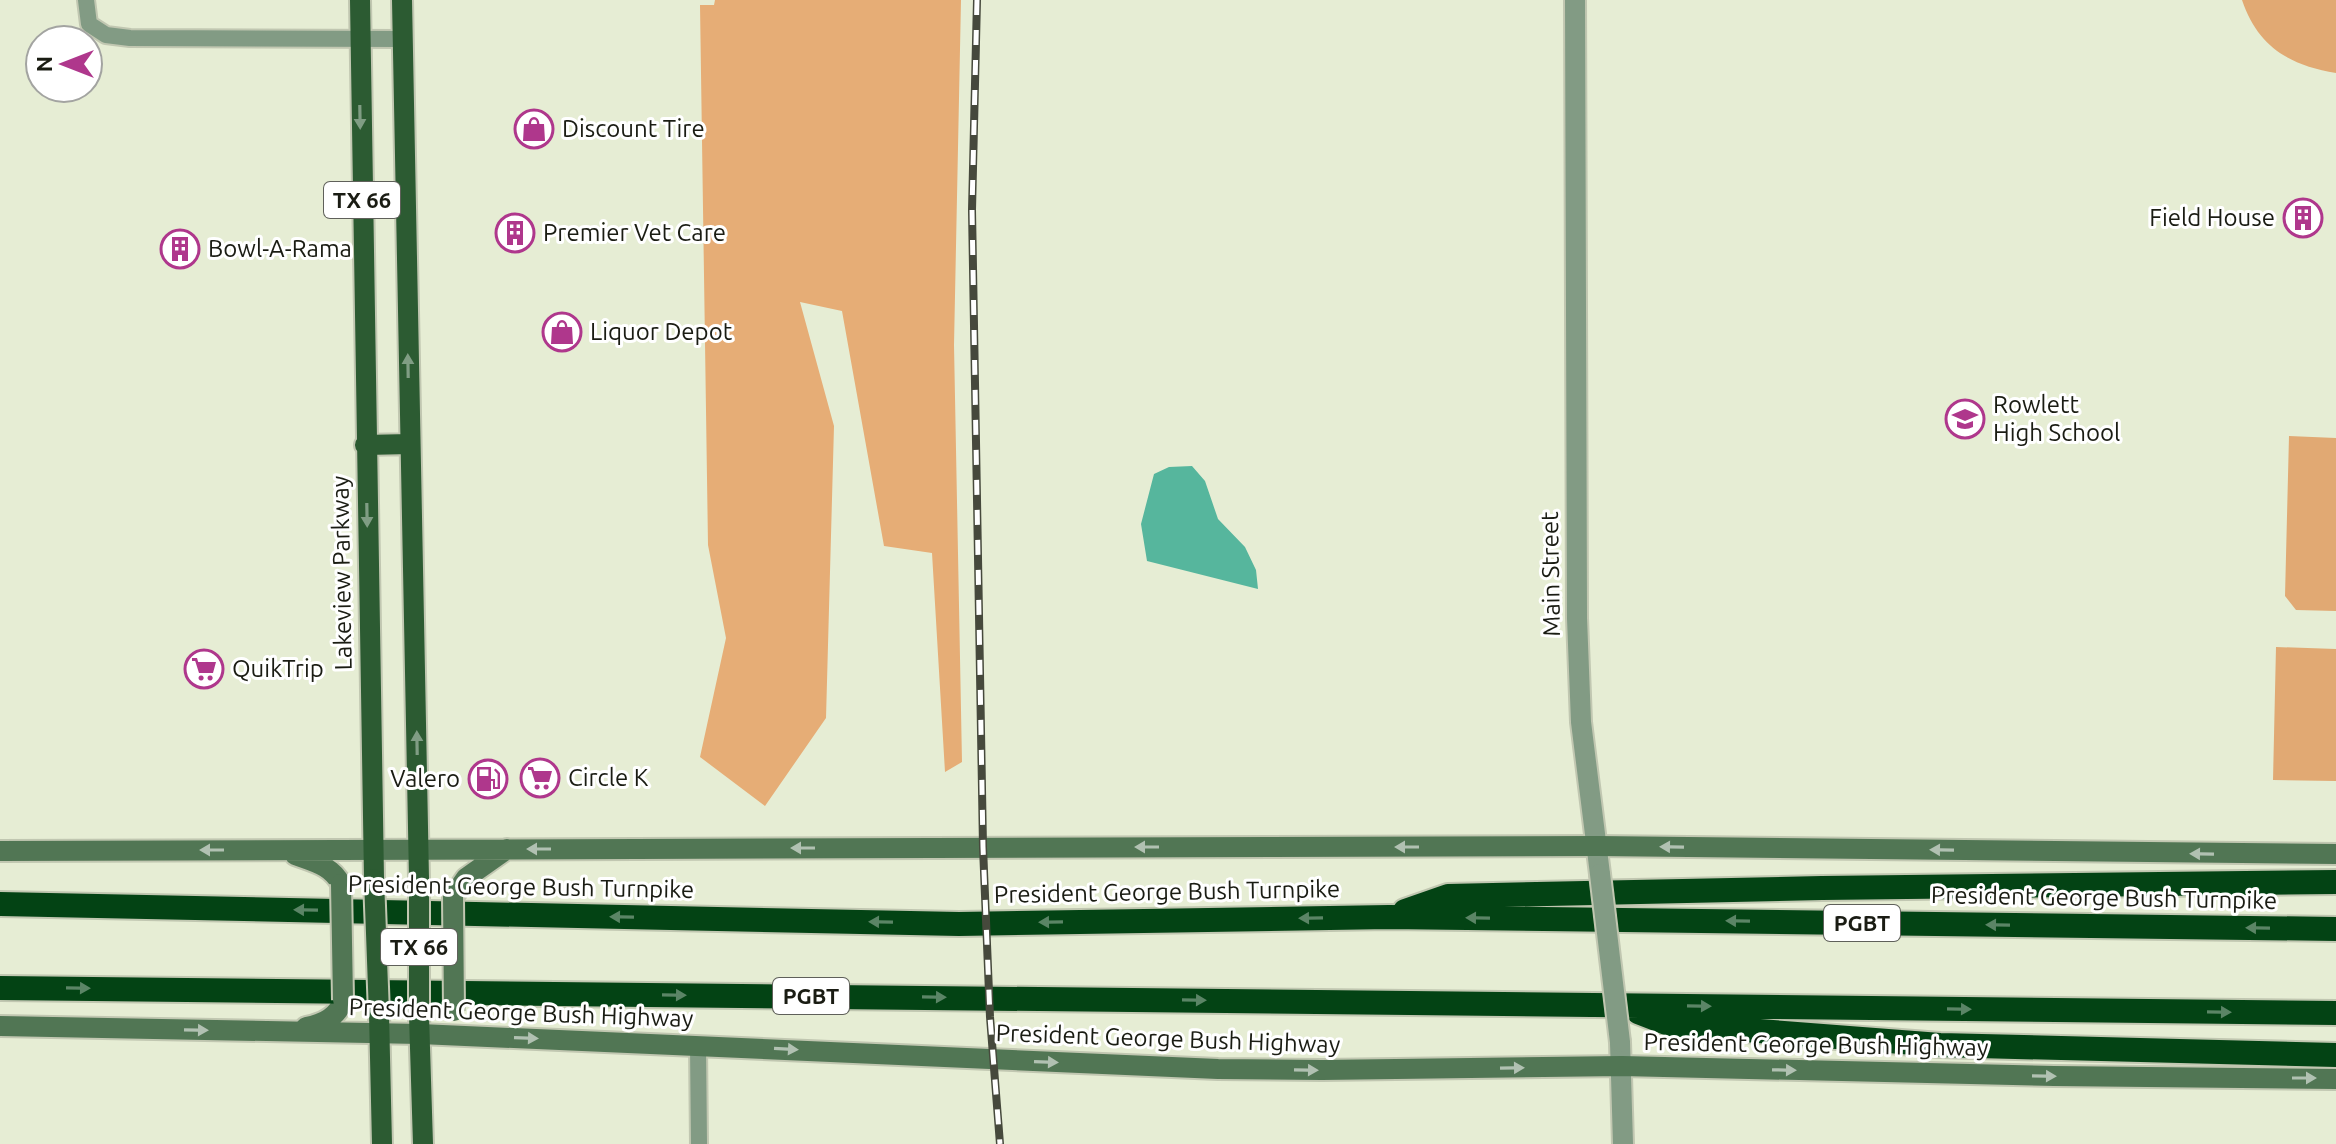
<svg xmlns="http://www.w3.org/2000/svg" width="2336" height="1144" font-family="Ubuntu,sans-serif">
<style>
.green{fill:#e1a973}
.forest{fill:#e6ad76}
.water{fill:#56b69d}
.lines{fill:none;stroke-linecap:round;stroke-linejoin:round}
.minor-casing{stroke:#c1c7b1;stroke-width:20}
.tertiary-casing{stroke:#c1c7b1;stroke-width:24}
.secondary-casing{stroke:#c1c7b1;stroke-width:24}
.primary-casing{stroke:#c1c7b1;stroke-width:24}
.motorway-casing{stroke:#c1c7b1;stroke-width:28}
.minor{stroke:#829b84;stroke-width:16}
.tertiary{stroke:#829b84;stroke-width:20}
.secondary{stroke:#517654;stroke-width:20}
.primary{stroke:#2c5b32;stroke-width:20}
.motorway{stroke:#034314;stroke-width:24}
.rail-casing{stroke:#46493c;stroke-width:8}
.rail{stroke:#fff;stroke-width:5;stroke-dasharray:15;stroke-linecap:butt}
.tertiary-bridge-casing{stroke:#c1c7b1;stroke-width:24;stroke-linecap:butt}
.secondary-bridge-casing{stroke:#c1c7b1;stroke-width:24;stroke-linecap:butt}
.primary-bridge-casing{stroke:#c1c7b1;stroke-width:24;stroke-linecap:butt}
.tertiary-bridge{stroke:#829b84;stroke-width:20}
.secondary-bridge{stroke:#517654;stroke-width:20}
.primary-bridge{stroke:#2c5b32;stroke-width:20}
.oneway{fill:#809d84}
.oneway2{fill:#b1c1b2}
.oneway3{fill:#5b8566}
.labels{text-anchor:middle;stroke-width:6;stroke-linejoin:round;paint-order:stroke}
.shield{fill:#fff;stroke:#5f605a;stroke-width:2}
.shield-label{font-size:22px;font-weight:bold;fill:#1a1c13}
.poi-label{font-size:24px;fill:#1a1c13;stroke:#fff;text-anchor:start}
.street-label{font-size:24px;fill:#1a1c13;stroke:#fff}
</style>
<rect width="100%" height="100%" fill="#e6edd4"/>
<!-- green -->
<path class="green" d="M2242 0H2336V73C2289 65 2258 47 2242 0Z
M2289 436 2336 438V611L2296 610 2285 596Z
M2276 647 2336 649V781L2273 780Z"/>
<!-- forest -->
<path class="forest" d="M715 0H961L954 345 962 762 945 772 932 553 884 546 842 311 800 302 834 426 826 718 765 806 700 757 726 638 708 545 700 5H714Z"/>
<!-- water -->
<path class="water" d="M1192 466 1205 481 1218 519 1245 547 1256 570 1258 589 1147 561 1141 524 1154 474 1169 467Z"/>
<g class="lines">
<defs>
<path id="minor" d="M86 0 89 24 106 35 130 38 402 39
M698 1045 699 1144"/>
<path id="tertiary" d="M1575 0 1577 618 1581 722 1600 874
M1620 1042 1623 1144"/>
<path id="secondary" d="M0 851 1597 846 2336 854
M295 855C313 862 331 865 341 884
M453 897 466 878 507 849
M0 1026 420 1034 1218 1069 1322 1070 1622 1066 2054 1076 2336 1079
M306 1027C323 1024 338 1017 343 1000"/>
<path id="primary" d="M360 0 374 879
M402 0 419 879
M365 445 410 444
M379 1014 382 1144
M419 1016 423 1144"/>
<path id="motorway" d="M0 904 959 924 1389 917 2336 929
M1405 911 1448 896 1822 888 2336 882
M0 988 2336 1013
M1638 1012 1669 1024 1940 1045 2336 1055"/>
</defs>
<!-- minor casing -->
<use href="#minor" class="minor-casing"/>
<!-- tertiary casing -->
<use href="#tertiary" class="tertiary-casing"/>
<!-- secondary casing -->
<use href="#secondary" class="secondary-casing"/>
<!-- primary casing -->
<use href="#primary" class="primary-casing"/>
<!-- motorway casing -->
<use href="#motorway" class="motorway-casing"/>
<!-- minor -->
<use href="#minor" class="minor"/>
<!-- tertiary -->
<use href="#tertiary" class="tertiary"/>
<!-- secondary -->
<use href="#secondary" class="secondary"/>
<!-- primary -->
<use href="#primary" class="primary"/>
<!-- motorway -->
<use href="#motorway" class="motorway"/>
<defs>
<path id="rail" d="M977 0 972 210 983 847 990 1017 1000 1144"/>
</defs>
<!-- rail casing -->
<use href="#rail" class="rail-casing"/>
<!-- rail -->
<use href="#rail" class="rail"/>
<defs>
<path id="tertiary-bridge" d="M1600 874 1620 1042"/>
<path id="secondary-bridge" d="M341 884 343 1000
M453 897 454 1011"/>
<path id="primary-bridge" d="M374 879 379 1014
M419 1016V879"/>
</defs>
<!-- tertiary-bridge casing -->
<use href="#tertiary-bridge" class="tertiary-bridge-casing"/>
<!-- secondary-bridge casing -->
<use href="#secondary-bridge" class="secondary-bridge-casing"/>
<!-- primary-bridge casing -->
<use href="#primary-bridge" class="primary-bridge-casing"/>
<!-- tertiary-bridge -->
<use href="#tertiary-bridge" class="tertiary-bridge"/>
<!-- secondary-bridge -->
<use href="#secondary-bridge" class="secondary-bridge"/>
<!-- primary-bridge -->
<use href="#primary-bridge" class="primary-bridge"/>
</g>
<!-- one-way arrows -->
<defs><path id="oneway-solid" d="M-6-.8H1V-3.2L6.5 0L1 3.2V.8H-6Z" transform="scale(2)"/></defs>
<g class="oneway">
<use href="#oneway-solid" transform="translate(360 117) rotate(89)"/>
<use href="#oneway-solid" transform="translate(408 366) rotate(-91)"/>
<use href="#oneway-solid" transform="translate(367 515) rotate(89)"/>
<use href="#oneway-solid" transform="translate(417 743) rotate(-91)"/>
</g>
<g class="oneway2">
<use href="#oneway-solid" transform="translate(1147 847) rotate(180)"/>
<use href="#oneway-solid" transform="translate(1407 847) rotate(180)"/>
<use href="#oneway-solid" transform="translate(1672 847) rotate(-179)"/>
<use href="#oneway-solid" transform="translate(803 848) rotate(180)"/>
<use href="#oneway-solid" transform="translate(539 849) rotate(180)"/>
<use href="#oneway-solid" transform="translate(212 850) rotate(180)"/>
<use href="#oneway-solid" transform="translate(1942 850) rotate(-179)"/>
<use href="#oneway-solid" transform="translate(2202 854) rotate(-179)"/>
<use href="#oneway-solid" transform="translate(196 1030) rotate(1)"/>
<use href="#oneway-solid" transform="translate(526 1038) rotate(2)"/>
<use href="#oneway-solid" transform="translate(786 1049) rotate(3)"/>
<use href="#oneway-solid" transform="translate(1046 1062) rotate(2)"/>
<use href="#oneway-solid" transform="translate(1512 1068) rotate(-1)"/>
<use href="#oneway-solid" transform="translate(1306 1070) rotate(1)"/>
<use href="#oneway-solid" transform="translate(1784 1070) rotate(1)"/>
<use href="#oneway-solid" transform="translate(2044 1076) rotate(1)"/>
<use href="#oneway-solid" transform="translate(2304 1078)"/>
</g>
<g class="oneway3">
<use href="#oneway-solid" transform="translate(306 910) rotate(-179)"/>
<use href="#oneway-solid" transform="translate(622 917) rotate(-179)"/>
<use href="#oneway-solid" transform="translate(1311 918) rotate(179)"/>
<use href="#oneway-solid" transform="translate(1478 918) rotate(-179)"/>
<use href="#oneway-solid" transform="translate(1738 921) rotate(-179)"/>
<use href="#oneway-solid" transform="translate(881 922) rotate(-179)"/>
<use href="#oneway-solid" transform="translate(1051 922) rotate(179)"/>
<use href="#oneway-solid" transform="translate(1998 925) rotate(-179)"/>
<use href="#oneway-solid" transform="translate(2258 928) rotate(-179)"/>
<use href="#oneway-solid" transform="translate(78 988) rotate(1)"/>
<use href="#oneway-solid" transform="translate(674 995) rotate(1)"/>
<use href="#oneway-solid" transform="translate(934 997) rotate(1)"/>
<use href="#oneway-solid" transform="translate(1194 1000) rotate(1)"/>
<use href="#oneway-solid" transform="translate(1699 1006) rotate(1)"/>
<use href="#oneway-solid" transform="translate(1959 1009) rotate(1)"/>
<use href="#oneway-solid" transform="translate(2219 1012) rotate(1)"/>
</g>
<!-- icons -->
<defs>
<symbol id="shop-ring" viewBox="-11 -11 22 22"><circle r="9.5" fill="#fff" stroke="#af378c" stroke-width="1.5"/><path d="M-5-2.5h2.3a2.7 3.5 0 0 1 5.4 0H5L5.5 6h-11ZM-1.5-2.5h3a1.5 2.3 0 0 0-3 0Z" fill="#af378c"/></symbol>
<symbol id="building-ring" viewBox="-11 -11 22 22"><circle r="9.5" fill="#fff" stroke="#af378c" stroke-width="1.5"/><path d="M-4-6H4V6H1V3H-1V6H-4ZM-2.5-4.3h1.7v1.8h-1.7ZM.8-4.3h1.7v1.8H.8ZM-2.5-1h1.7V.8h-1.7ZM.8-1h1.7V.8H.8Z" fill="#af378c"/></symbol>
<symbol id="school-ring" viewBox="-11 -11 22 22"><circle r="9.5" fill="#fff" stroke="#af378c" stroke-width="1.5"/><path d="M0-5L7-2L0 1L-7-2ZM-4 1L0 2.5L4 1V4Q0 6-4 4Z" fill="#af378c"/></symbol>
<symbol id="supermarket-ring" viewBox="-11 -11 22 22"><circle r="9.5" fill="#fff" stroke="#af378c" stroke-width="1.5"/><path d="M-6-5.5h2.5l.6 2H6L4.5 2H-2.5L-4.4-4H-6ZM-1.5 3.2a1.3 1.3 0 1 0 .1 0ZM3 3.2a1.3 1.3 0 1 0 .1 0Z" fill="#af378c"/></symbol>
<symbol id="fuel-ring" viewBox="-11 -11 22 22"><circle r="9.5" fill="#fff" stroke="#af378c" stroke-width="1.5"/><path d="M-5.5-6h7V0h2V4h1.3V-2.5L3-4.5l.8-.8L6-3V5H2.5V1h-1V6h-7ZM-4.2-4.7v3.2H.2V-4.7Z" fill="#af378c"/></symbol>
</defs>
<g fill-rule="evenodd">
<use href="#shop-ring" x="512" y="107" width="44" height="44"/>
<use href="#building-ring" x="2281" y="196" width="44" height="44"/>
<use href="#building-ring" x="493" y="211" width="44" height="44"/>
<use href="#building-ring" x="158" y="227" width="44" height="44"/>
<use href="#shop-ring" x="540" y="310" width="44" height="44"/>
<use href="#school-ring" x="1943" y="397" width="44" height="44"/>
<use href="#supermarket-ring" x="182" y="647" width="44" height="44"/>
<use href="#supermarket-ring" x="518" y="756" width="44" height="44"/>
<use href="#fuel-ring" x="466" y="757" width="44" height="44"/>
</g>
<g class="labels">
<!-- shield labels -->
<g class="shield">
<rect x="324" y="182" width="76" height="36" rx="6"/>
<rect x="1824" y="905" width="76" height="36" rx="6"/>
<rect x="381" y="929" width="76" height="36" rx="6"/>
<rect x="773" y="978" width="76" height="36" rx="6"/>
</g>
<g class="shield-label">
<text x="362" y="208">TX 66</text>
<text x="1862" y="931">PGBT</text>
<text x="419" y="955">TX 66</text>
<text x="811" y="1004">PGBT</text>
</g>
<!-- poi labels -->
<g class="poi-label">
<text x="562" y="137">Discount Tire</text>
<text x="2275" y="226" text-anchor="end">Field House</text>
<text x="543" y="241">Premier Vet Care</text>
<text x="208" y="257">Bowl-A-Rama</text>
<text x="590" y="340">Liquor Depot</text>
<text x="1993" y="413">Rowlett<tspan x="1993" dy="28">High School</tspan></text>
<text x="232" y="677">QuikTrip</text>
<text x="568" y="786">Circle K</text>
<text x="460" y="787" text-anchor="end">Valero</text>
</g>
<!-- street labels -->
<g class="street-label">
<text transform="translate(342 573) rotate(-91)" y="8">Lakeview Parkway</text>
<text transform="translate(1551 574) rotate(-91)" y="8">Main Street</text>
<text transform="translate(521 887) rotate(1)" y="8">President George Bush Turnpike</text>
<text transform="translate(1167 892) rotate(-1)" y="8">President George Bush Turnpike</text>
<text transform="translate(2104 898) rotate(1)" y="8">President George Bush Turnpike</text>
<text transform="translate(521 1013) rotate(2)" y="8">President George Bush Highway</text>
<text transform="translate(1168 1039) rotate(2)" y="8">President George Bush Highway</text>
<text transform="translate(1816 1045) rotate(1)" y="8">President George Bush Highway</text>
</g>
</g>
<!-- north arrow -->
<g transform="translate(64 64) rotate(270)"><circle r="38" fill="#ffffff" stroke="#a3a4a1" stroke-width="2"/>
<path d="M0-6L14 30L0 20L-14 30Z" fill="#af378c"/>
<text y="-12" font-size="22" font-weight="bold" text-anchor="middle" fill="#1a1c13">N</text>
</g>
</svg>
